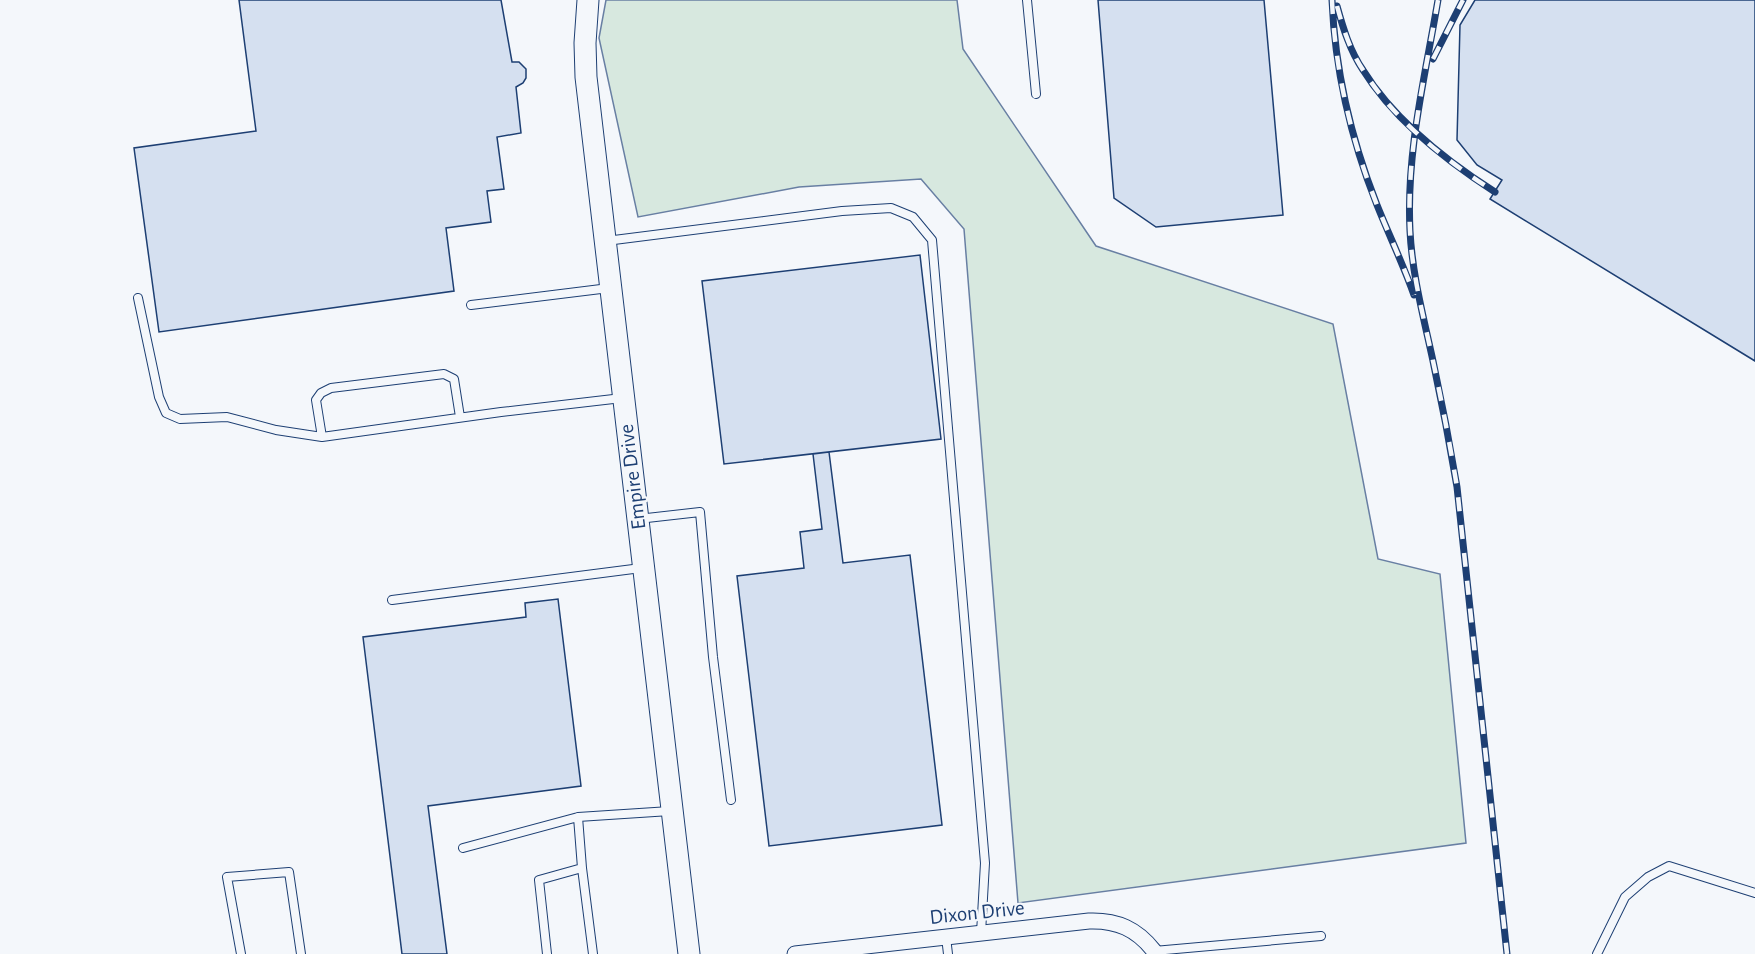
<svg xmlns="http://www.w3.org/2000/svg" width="1755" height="954" font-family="'Alegreya Sans',sans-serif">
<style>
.green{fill:#d7e8df;stroke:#687fa3;stroke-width:1.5}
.building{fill:#d5e0f0;stroke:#1d3f73;stroke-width:1.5}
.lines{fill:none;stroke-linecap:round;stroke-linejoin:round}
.lane-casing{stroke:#1d3f73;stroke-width:10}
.street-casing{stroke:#1d3f73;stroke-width:17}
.secondary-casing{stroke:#1d3f73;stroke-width:23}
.lane{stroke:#f4f7fb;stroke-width:8}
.street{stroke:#f4f7fb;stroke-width:15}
.secondary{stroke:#f4f7fb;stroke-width:21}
.rail-casing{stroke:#1d3f73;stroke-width:7}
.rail{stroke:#f4f7fb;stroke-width:4.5;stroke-dasharray:14;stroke-linecap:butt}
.labels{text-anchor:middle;stroke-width:4.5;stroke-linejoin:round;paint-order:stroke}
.street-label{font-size:21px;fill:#1d3f73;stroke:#f4f7fb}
</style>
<rect width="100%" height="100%" fill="#f4f7fb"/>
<!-- green -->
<path class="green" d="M606 0H957L963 49 1096 246 1333 324 1378 559 1440 574 1466 843 1018 903 964 229 921 179 799 187 638 217 599 38Z"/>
<!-- building -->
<path class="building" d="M239 0H501L512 62H519L526 69V78L523 83 516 87 521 133 497 137 504 189 487 191 491 222 446 228 454 291 159 332 134 148 256 131Z
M1098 0H1264L1283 215 1156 227 1114 198Z
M1475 0H1755V361L1490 199 1502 180 1477 165 1457 140 1460 25Z
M920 255 941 439 724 464 702 281Z
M829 452 843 563 910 555 942 825 769 846 737 576 804 568 800 532 822 529 813 454Z
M558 599 581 786 428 806 447 954H402L363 637 526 617 525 603Z"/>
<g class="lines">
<defs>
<path id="lane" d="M1027 0 1036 94
M606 241 842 211 891 208 913 217 932 240 985 863 981 933
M138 298 159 397 166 413 180 419 227 417 276 430 322 437 501 412 622 398
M471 305 609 288
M322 437 316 400 321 393 331 388 444 374 454 379 460 417
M638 519 700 512 713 657 731 800
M392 600 641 568
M578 817 582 868 593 954
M463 848 578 817 670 811
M946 937 948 954
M1154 953V951L1321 936
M241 954 227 877 289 872 301 954
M547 954 539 880 582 868
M1597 954 1625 897 1648 877 1669 866 1755 893"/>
<path id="street" d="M795 954 1089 921C1117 920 1137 929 1154 951"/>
<path id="secondary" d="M588 0 585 43 586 77 689 954"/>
</defs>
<!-- lane casing -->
<use href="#lane" class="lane-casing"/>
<!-- street casing -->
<use href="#street" class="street-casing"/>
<!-- secondary casing -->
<use href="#secondary" class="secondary-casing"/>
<!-- lane -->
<use href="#lane" class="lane"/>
<!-- street -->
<use href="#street" class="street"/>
<!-- secondary -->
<use href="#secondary" class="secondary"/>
<defs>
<path id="rail" d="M1332 0C1335 71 1351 139 1377 205 1389 235 1403 264 1414 295
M1438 0C1425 77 1406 152 1410 231 1412 274 1424 319 1433 361 1442 403 1450 445 1457 487L1507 954
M1337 6C1343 28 1350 51 1363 70 1394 120 1445 160 1495 192
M1433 59 1463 0"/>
</defs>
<!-- rail casing -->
<use href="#rail" class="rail-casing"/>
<!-- rail -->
<use href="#rail" class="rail"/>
</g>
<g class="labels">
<!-- street labels -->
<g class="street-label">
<text transform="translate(632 477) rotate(-97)" y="7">Empire Drive</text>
<text transform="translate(977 912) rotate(-6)" y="7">Dixon Drive</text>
</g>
</g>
</svg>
